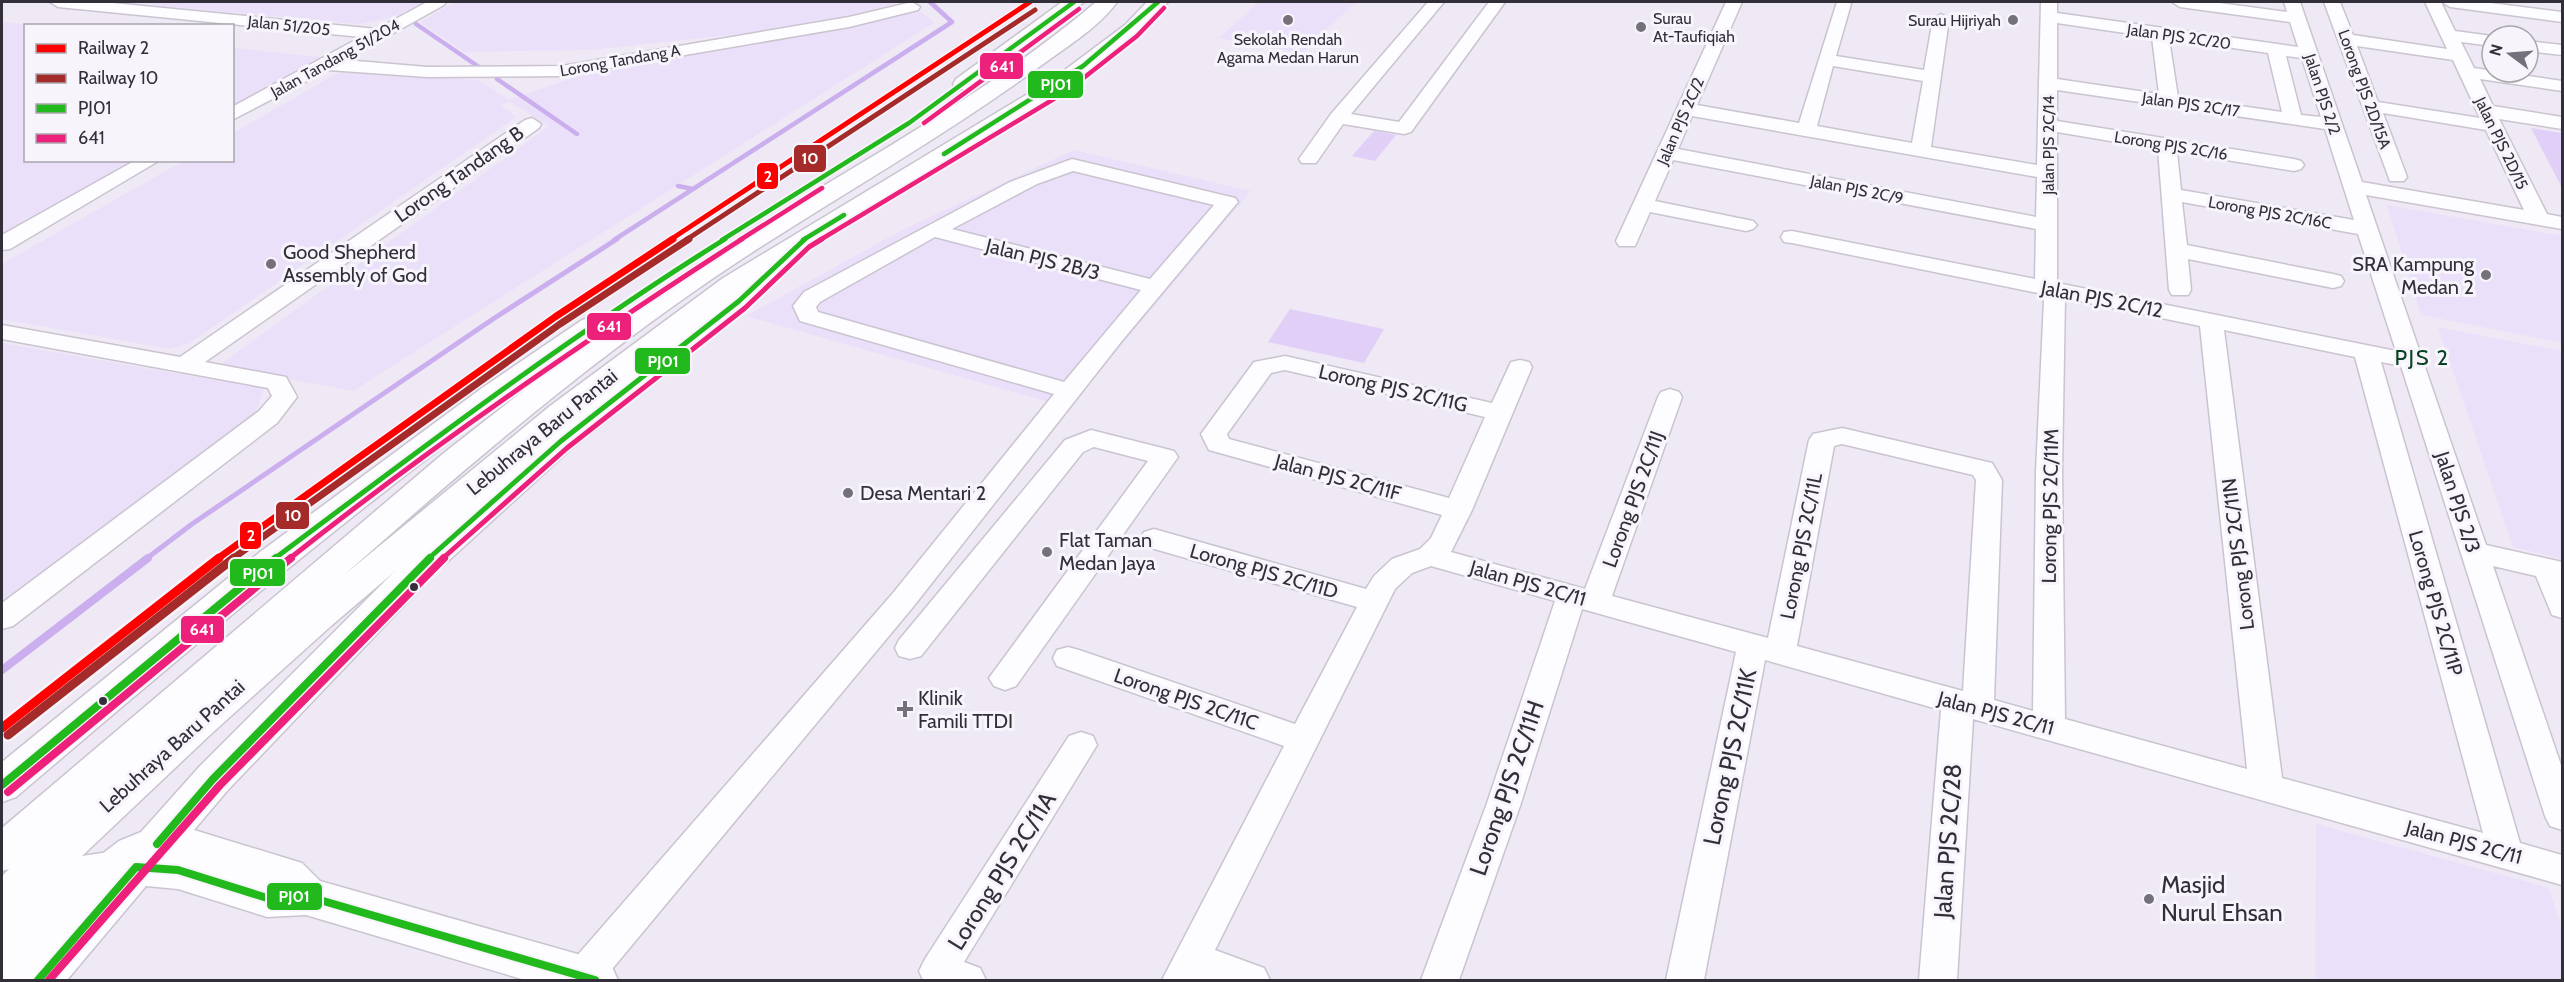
<svg xmlns="http://www.w3.org/2000/svg" width="2564" height="982" font-family="Cabin,sans-serif">
<style>
.built{fill:#ebe0f9}
.green{fill:#e1cff7}
.lines{fill:none;stroke-linecap:round;stroke-linejoin:round}
.stream-far2{stroke:#cbaeee;stroke-width:4.5}
.stream-far1{stroke:#cbaeee;stroke-width:5}
.stream{stroke:#cbaeee;stroke-width:8}
.minor-casing{stroke:#c9c4d0;stroke-width:3}
.major-casing{stroke:#c9c4d0;stroke-width:3}
.highway-casing{stroke:#c9c4d0;stroke-width:3}
.minor{fill:#fdfcfe;fill-rule:evenodd}
.major{fill:#fdfcfe;fill-rule:evenodd}
.highway{fill:#fdfcfe;fill-rule:evenodd}
.bus-1-far2-casing{stroke:#f7f5fb;stroke-width:8}
.bus-1-far1-casing{stroke:#f7f5fb;stroke-width:9}
.bus-1-casing{stroke:#f7f5fb;stroke-width:12}
.bus-2-far2-casing{stroke:#f7f5fb;stroke-width:8}
.bus-2-far1-casing{stroke:#f7f5fb;stroke-width:9}
.bus-2-casing{stroke:#f7f5fb;stroke-width:12}
.bus-1-far2{stroke:#21b91b;stroke-width:4.5}
.bus-1-far1{stroke:#21b91b;stroke-width:5}
.bus-1{stroke:#21b91b;stroke-width:8}
.bus-2-far2{stroke:#ed207b;stroke-width:4.5}
.bus-2-far1{stroke:#ed207b;stroke-width:5}
.bus-2{stroke:#ed207b;stroke-width:8}
.rail-1-far2-casing{stroke:#f7f5fb;stroke-width:8}
.rail-1-far1-casing{stroke:#f7f5fb;stroke-width:10}
.rail-1-casing{stroke:#f7f5fb;stroke-width:14}
.rail-2-far2-casing{stroke:#f7f5fb;stroke-width:8}
.rail-2-far1-casing{stroke:#f7f5fb;stroke-width:10}
.rail-2-casing{stroke:#f7f5fb;stroke-width:14}
.rail-1-far2{stroke:#f00;stroke-width:5}
.rail-1-far1{stroke:#f00;stroke-width:7}
.rail-1{stroke:#f00;stroke-width:9}
.rail-2-far2{stroke:#a52a2a;stroke-width:5}
.rail-2-far1{stroke:#a52a2a;stroke-width:7}
.rail-2{stroke:#a52a2a;stroke-width:9}
.poi-dot{fill:#75707b;stroke:#f7f5fb;stroke-width:2}
.bus-dot{fill:#332f39;stroke:#f7f5fb;stroke-width:2}
.labels{text-anchor:middle;stroke-width:6;stroke-linejoin:round;paint-order:stroke}
.far-poi-label{font-size:16px;fill:#332f39;stroke:#f7f5fb;text-anchor:start}
.far-street-label{font-size:16px;fill:#332f39;stroke:#f7f5fb}
.street-label{font-size:20px;fill:#332f39;stroke:#f7f5fb}
.poi-label{font-size:20px;fill:#332f39;stroke:#f7f5fb;text-anchor:start}
.quarter-label{font-size:22px;letter-spacing:1.5px;fill:#064223;stroke:#f7f5fb}
.near-street-label{font-size:24px;fill:#332f39;stroke:#f7f5fb}
.near-poi-label{font-size:24px;fill:#332f39;stroke:#f7f5fb;text-anchor:start}
.line-badge{stroke:#f7f5fb;stroke-width:2}
.badge-label{font-size:16px;text-anchor:middle;font-weight:bold;fill:#fff}
</style>
<rect width="100%" height="100%" fill="#efe9f6"/>
<!-- built -->
<path class="built" d="M152 2H425L394 17 359 24 152 5Z
M456 2H902L842 17 748 33 590 50 464 52 420 22Z
M1258 2H1356L1302 53 1219 38Z
M920 12 935 22 353 391 218 366 549 126 510 102 501 105 516 117 190 343 170 349 2 319V264L183 161 232 160 233 133 334 75 344 73 479 80 508 100 585 74 669 55Z
M2 22 35 25 26 26V160L134 161 2 234Z
M233 48 320 57 233 106Z
M1074 150 1251 191 1069 408 746 316 902 230Z
M2387 205 2562 236V343L2421 315Z
M2438 327 2562 351V559L2513 547Z
M2 343 121 364 264 388 255 414 2 601Z
M2316 824 2549 888 2562 930V980H2315Z"/>
<!-- green -->
<path class="green" d="M2531 128 2562 133V188Z
M1374 131 1396 135 1375 161 1352 156Z
M1290 309 1384 329 1364 363 1268 342Z"/>
<g class="lines">
<!-- stream-far2 -->
<path class="stream-far2" d="M416 24 479 67
M497 79 577 134
M678 186 693 189
M614 240 952 22 930 2"/>
<!-- stream-far1 -->
<path class="stream-far1" d="M146 559 192 524 493 319 617 239"/>
<!-- stream -->
<path class="stream" d="M2 670 148 558"/>
<defs>
<path id="minor" d="M50 2H102L377 29 427 2H446L444 5 345 60 427 67 562 66 849 17 912 2 920 7 918 10 849 27 562 76 427 77 328 70 232 120V107L361 37 58 7Z
M1428 2H1444L1351 114 1399 122 1489 2H1505L1411 132 1404 134 1343 124 1316 163H1302L1299 159 1331 114Z
M1726 2H1742L1697 105 1799 123 1837 2H1849L1851 4 1836 56 1924 70 1933 19 1941 14 1949 19 1931 147 2037 165 2041 2H2057V13L2298 47 2290 22 2180 7 2172 2H2212L2287 12 2284 2H2300L2362 182 2524 210 2486 130 2383 113 2407 177 2404 181H2390L2324 2H2340L2353 35 2447 49 2425 2H2441L2455 31 2492 36V46L2461 42 2474 68 2562 81V91L2480 79 2493 106 2562 117V129L2499 119 2547 214 2562 217V229L2366 195 2486 545 2562 562V618L2552 615 2536 576 2493 566 2562 768V830L2550 826 2545 816 2401 366 2381 362 2520 843 2562 855V885L1973 719 1957 980H1919L1941 710 1765 660 1704 980H1666L1736 652 1582 609 1520 806 1459 980H1421L1486 806 1555 601 1431 566 1412 573 1395 589 1215 950 1264 968 1270 980H1162L1284 746 1057 666 1053 658 1057 650 1068 647 1079 650 1295 724 1357 607 1144 546 1140 539 1144 532 1154 529 1366 589 1374 576 1392 559 1420 549 1431 538 1442 515 1209 450 1201 434 1254 362 1285 356 1492 403 1511 362 1520 360 1529 362 1532 367 1472 510 1451 552 1585 589 1658 397 1661 392 1670 389 1679 392 1682 397 1612 596 1768 638 1809 440 1813 434 1842 428 1992 463 2002 480 1994 700 2033 711 2036 471 2044 300 2038 293 1792 243 1784 242 1781 237 1784 232 1792 231 2035 279 2036 229 1673 160 1655 201 1753 221 1757 225 1753 229 1746 231 1650 212 1635 246H1619L1616 241ZM2057 23 2152 37 2159 94 2057 79ZM2169 39 2268 53 2282 112 2178 97ZM2357 46 2453 60 2480 118 2378 102ZM2286 56 2302 58 2321 117 2301 115ZM1833 66 1923 81 1912 143 1817 126ZM2057 90 2325 129 2354 220 2181 190 2177 152 2294 171 2301 169 2304 165 2301 161 2294 159 2057 121ZM1692 116 2037 177 2036 217 1678 149ZM2057 132 2158 149 2169 290 2172 295H2188L2191 290 2188 259 2333 288 2341 286 2344 281 2341 276 2333 274 2187 245 2182 202 2358 234 2396 351 2057 283ZM2065 298 2200 326 2247 769 2065 719 2062 471ZM2224 330 2355 357 2483 833 2282 778ZM1285 370 1485 417 1449 498 1229 439 1227 434 1271 373ZM1842 444 1973 475 1976 480 1963 691 1797 646 1834 446Z
M2442 2H2483L2562 12V22L2450 7Z
M2528 41 2562 45V55L2528 51Z
M532 118 541 124 539 128 205 362 286 377 297 397 277 423 13 626 2 629V603L259 411 272 396 268 388 2 339V325L180 357 525 120Z
M1072 159 1235 198 1238 202 1121 342 913 607 603 980H565L563 977 569 965 893 593 1054 394 800 321 793 306 804 292 1010 182ZM1073 171 1214 205 1150 279 952 229 1037 184ZM935 237 1141 290 1064 382 818 312 816 307 820 302Z
M136 160H160L10 249 2 250V235Z
M1091 430 1174 451 1178 457 1016 686 1005 690 994 686 989 678 1148 461 1094 447 1083 452 921 656 910 659 899 656 895 648 899 640 1065 440Z
M1081 732 1093 736 1097 745 964 962 980 968 986 980H923L919 971 925 959 1069 736Z"/>
<path id="major" d="M795 240 804 242 808 248 804 254 749 307 572 448 435 573 227 791 194 830 302 863 320 881 595 959 611 965 618 980H525L306 915 267 917 178 889 146 886 67 980H2V945L76 874 119 841 141 832 199 767 411 555 550 434 729 295 786 242Z"/>
<path id="highway" d="M1062 2H1084L972 89H956L953 84 956 79Z
M1096 2H1117C1099 28 1060 51 1035 70 941 138 840 195 742 259 600 352 471 463 344 575L550 406 723 278 1054 78 1125 25 1147 2H1168L1139 33 1070 88 743 290 572 420 331 626 211 734 82 856 136 848 151 854 158 867 151 880C131 887 106 885 87 893 55 907 34 940 2 950V876L9 869 2 871V828L445 452 569 355C375 490 196 644 16 797L2 802V762L260 552 482 388 582 320 592 317 602 320 606 326 603 331C643 303 682 274 723 248 849 167 982 99 1096 2Z"/>
</defs>
<!-- minor casing -->
<use href="#minor" class="minor-casing"/>
<!-- major casing -->
<use href="#major" class="major-casing"/>
<!-- highway casing -->
<use href="#highway" class="highway-casing"/>
<!-- minor -->
<use href="#minor" class="minor"/>
<!-- major -->
<use href="#major" class="major"/>
<!-- highway -->
<use href="#highway" class="highway"/>
<defs>
<path id="bus-1-far2" d="M944 154 1083 66 1158 2
M722 240 909 123 1074 2
M803 240 844 215"/>
<path id="bus-1-far1" d="M274 559C422 448 568 337 725 239
M428 559 561 441 739 301 805 239"/>
<path id="bus-1" d="M2 785 276 558
M157 844 213 779 430 558
M38 980 136 867 178 870 267 898 306 896 595 980"/>
<path id="bus-2-far2" d="M924 123 1079 9
M740 240 822 188
M820 240 1067 91 1137 36 1164 8"/>
<path id="bus-2-far1" d="M289 559C434 444 587 339 742 239
M442 559 567 448 745 308 809 247 822 239"/>
<path id="bus-2" d="M8 792 291 558
M49 980 220 785 444 558"/>
</defs>
<!-- bus-1-far2 casing -->
<use href="#bus-1-far2" class="bus-1-far2-casing"/>
<!-- bus-1-far1 casing -->
<use href="#bus-1-far1" class="bus-1-far1-casing"/>
<!-- bus-1 casing -->
<use href="#bus-1" class="bus-1-casing"/>
<!-- bus-2-far2 casing -->
<use href="#bus-2-far2" class="bus-2-far2-casing"/>
<!-- bus-2-far1 casing -->
<use href="#bus-2-far1" class="bus-2-far1-casing"/>
<!-- bus-2 casing -->
<use href="#bus-2" class="bus-2-casing"/>
<!-- bus-1-far2 -->
<use href="#bus-1-far2" class="bus-1-far2"/>
<!-- bus-1-far1 -->
<use href="#bus-1-far1" class="bus-1-far1"/>
<!-- bus-1 -->
<use href="#bus-1" class="bus-1"/>
<!-- bus-2-far2 -->
<use href="#bus-2-far2" class="bus-2-far2"/>
<!-- bus-2-far1 -->
<use href="#bus-2-far1" class="bus-2-far1"/>
<!-- bus-2 -->
<use href="#bus-2" class="bus-2"/>
<defs>
<path id="rail-1-far2" d="M670 240 1030 2"/>
<path id="rail-1-far1" d="M217 559 555 317 673 239"/>
<path id="rail-1" d="M2 728 219 558"/>
<path id="rail-2-far2" d="M686 240 1035 10"/>
<path id="rail-2-far1" d="M232 559 560 324 689 239"/>
<path id="rail-2" d="M8 735 234 558"/>
</defs>
<!-- rail-1-far2 casing -->
<use href="#rail-1-far2" class="rail-1-far2-casing"/>
<!-- rail-1-far1 casing -->
<use href="#rail-1-far1" class="rail-1-far1-casing"/>
<!-- rail-1 casing -->
<use href="#rail-1" class="rail-1-casing"/>
<!-- rail-2-far2 casing -->
<use href="#rail-2-far2" class="rail-2-far2-casing"/>
<!-- rail-2-far1 casing -->
<use href="#rail-2-far1" class="rail-2-far1-casing"/>
<!-- rail-2 casing -->
<use href="#rail-2" class="rail-2-casing"/>
<!-- rail-1-far2 -->
<use href="#rail-1-far2" class="rail-1-far2"/>
<!-- rail-1-far1 -->
<use href="#rail-1-far1" class="rail-1-far1"/>
<!-- rail-1 -->
<use href="#rail-1" class="rail-1"/>
<!-- rail-2-far2 -->
<use href="#rail-2-far2" class="rail-2-far2"/>
<!-- rail-2-far1 -->
<use href="#rail-2-far1" class="rail-2-far1"/>
<!-- rail-2 -->
<use href="#rail-2" class="rail-2"/>
</g>
<!-- markers -->
<g class="poi-dot">
<circle cx="1288" cy="20" r="6"/>
<circle cx="2013" cy="20" r="6"/>
<circle cx="1641" cy="27" r="6"/>
<circle cx="271" cy="264" r="6"/>
<circle cx="2486" cy="275" r="6"/>
<circle cx="848" cy="493" r="6"/>
<circle cx="1047" cy="552" r="6"/>
<path d="M902 700h6v6h6v6h-6v6h-6v-6h-6v-6h6z"/>
<circle cx="2149" cy="899" r="6"/>
</g>
<g class="bus-dot">
<circle cx="414" cy="587" r="5"/>
<circle cx="103" cy="701" r="5"/>
</g>
<g class="labels">
<!-- far-poi labels -->
<g class="far-poi-label">
<text x="1653" y="24">Surau<tspan x="1653" dy="18">At-Taufiqiah</tspan></text>
<text x="2001" y="26" text-anchor="end">Surau Hijriyah</text>
<text x="1288" y="45" text-anchor="middle">Sekolah Rendah<tspan x="1288" dy="18">Agama Medan Harun</tspan></text>
</g>
<!-- far-street labels -->
<g class="far-street-label">
<text transform="translate(289 25) rotate(6)" y="6">Jalan 51/205</text>
<text transform="translate(2179 36) rotate(8)" y="6">Jalan PJS 2C/20</text>
<text transform="translate(335 58) rotate(-29)" y="6">Jalan Tandang 51/204</text>
<text transform="translate(620 60) rotate(-10)" y="6">Lorong Tandang A</text>
<text transform="translate(2365 89) rotate(70)" y="6">Lorong PJS 2D/15A</text>
<text transform="translate(2323 94) rotate(72)" y="6">Jalan PJS 2/2</text>
<text transform="translate(2191 104) rotate(8)" y="6">Jalan PJS 2C/17</text>
<text transform="translate(1680 121) rotate(-66)" y="6">Jalan PJS 2C/2</text>
<text transform="translate(2502 143) rotate(64)" y="6">Jalan PJS 2D/15</text>
<text transform="translate(2048 145) rotate(-90)" y="6">Jalan PJS 2C/14</text>
<text transform="translate(2171 145) rotate(9)" y="6">Lorong PJS 2C/16</text>
<text transform="translate(1857 189) rotate(11)" y="6">Jalan PJS 2C/9</text>
<text transform="translate(2270 212) rotate(10)" y="6">Lorong PJS 2C/16C</text>
</g>
<!-- street labels -->
<g class="street-label">
<text transform="translate(459 174) rotate(-35)" y="7">Lorong Tandang B</text>
<text transform="translate(1043 259) rotate(14)" y="7">Jalan PJS 2B/3</text>
<text transform="translate(2102 299) rotate(11)" y="7">Jalan PJS 2C/12</text>
<text transform="translate(1393 388) rotate(13)" y="7">Lorong PJS 2C/11G</text>
<text transform="translate(542 432) rotate(-39)" y="7">Lebuhraya Baru Pantai</text>
<text transform="translate(1338 477) rotate(15)" y="7">Jalan PJS 2C/11F</text>
<text transform="translate(1633 499) rotate(-70)" y="7">Lorong PJS 2C/11J</text>
<text transform="translate(2458 502) rotate(72)" y="7">Jalan PJS 2/3</text>
<text transform="translate(2050 506) rotate(-89)" y="7">Lorong PJS 2C/11M</text>
<text transform="translate(1801 546) rotate(-79)" y="7">Lorong PJS 2C/11L</text>
<text transform="translate(2238 554) rotate(-97)" y="7">Lorong PJS 2C/11N</text>
<text transform="translate(1264 571) rotate(16)" y="7">Lorong PJS 2C/11D</text>
<text transform="translate(1528 583) rotate(16)" y="7">Jalan PJS 2C/11</text>
<text transform="translate(2436 603) rotate(74)" y="7">Lorong PJS 2C/11P</text>
<text transform="translate(1186 699) rotate(19)" y="7">Lorong PJS 2C/11C</text>
<text transform="translate(1996 713) rotate(15)" y="7">Jalan PJS 2C/11</text>
<text transform="translate(172 746) rotate(-42)" y="7">Lebuhraya Baru Pantai</text>
<text transform="translate(2464 842) rotate(15)" y="7">Jalan PJS 2C/11</text>
</g>
<!-- poi labels -->
<g class="poi-label">
<text x="283" y="259">Good Shepherd<tspan x="283" dy="23">Assembly of God</tspan></text>
<text x="2474" y="271" text-anchor="end">SRA Kampung<tspan x="2474" dy="23">Medan 2</tspan></text>
<text x="860" y="500">Desa Mentari 2</text>
<text x="1059" y="547">Flat Taman<tspan x="1059" dy="23">Medan Jaya</tspan></text>
<text x="918" y="705">Klinik<tspan x="918" dy="23">Famili TTDI</tspan></text>
</g>
<!-- quarter labels -->
<g class="quarter-label">
<text x="2422" y="365">PJS 2</text>
</g>
<!-- near-street labels -->
<g class="near-street-label">
<text transform="translate(1730 757) rotate(-78)" y="8">Lorong PJS 2C/11K</text>
<text transform="translate(1507 788) rotate(-71)" y="8">Lorong PJS 2C/11H</text>
<text transform="translate(1948 841) rotate(-86)" y="8">Jalan PJS 2C/28</text>
<text transform="translate(1002 871) rotate(-58)" y="8">Lorong PJS 2C/11A</text>
</g>
<!-- near-poi labels -->
<g class="near-poi-label">
<text x="2161" y="893">Masjid<tspan x="2161" dy="28">Nurul Ehsan</tspan></text>
</g>
</g>
<g class="line-badge">
<rect x="979" y="52" width="45" height="28" rx="6" fill="#ed207b"/>
<rect x="1027" y="70" width="57" height="29" rx="6" fill="#21b91b"/>
<rect x="793" y="144" width="34" height="29" rx="6" fill="#a52a2a"/>
<rect x="756" y="162" width="23" height="28" rx="6" fill="#f00"/>
<rect x="586" y="312" width="46" height="29" rx="6" fill="#ed207b"/>
<rect x="634" y="347" width="57" height="28" rx="6" fill="#21b91b"/>
<rect x="275" y="501" width="35" height="29" rx="6" fill="#a52a2a"/>
<rect x="239" y="521" width="23" height="29" rx="6" fill="#f00"/>
<rect x="229" y="558" width="57" height="29" rx="6" fill="#21b91b"/>
<rect x="180" y="615" width="45" height="29" rx="6" fill="#ed207b"/>
<rect x="266" y="882" width="57" height="29" rx="6" fill="#21b91b"/>
</g>
<g class="badge-label">
<text x="1002" y="72">641</text>
<text x="1056" y="90">PJ01</text>
<text x="810" y="164">10</text>
<text x="768" y="182">2</text>
<text x="609" y="332">641</text>
<text x="663" y="367">PJ01</text>
<text x="293" y="521">10</text>
<text x="251" y="541">2</text>
<text x="258" y="579">PJ01</text>
<text x="202" y="635">641</text>
<text x="294" y="902">PJ01</text>
</g>
<!-- border -->
<rect width="2564" height="982" fill="none" stroke="#332f39" stroke-width="6"/>
<!-- legend -->
<rect x="24" y="24" width="210" height="138" fill="#f7f5fb" stroke="#a9a6ad" stroke-width="1.5"/>
<rect x="36" y="44" width="30" height="9" fill="#ff0000" stroke="#a9a6ad" stroke-width="1.5"/>
<text x="78" y="54" font-size="18" fill="#332f39">Railway 2</text>
<rect x="36" y="74" width="30" height="9" fill="#a52a2a" stroke="#a9a6ad" stroke-width="1.5"/>
<text x="78" y="84" font-size="18" fill="#332f39">Railway 10</text>
<rect x="36" y="104" width="30" height="9" fill="#21b91b" stroke="#a9a6ad" stroke-width="1.5"/>
<text x="78" y="114" font-size="18" fill="#332f39">PJ01</text>
<rect x="36" y="134" width="30" height="9" fill="#ed207b" stroke="#a9a6ad" stroke-width="1.5"/>
<text x="78" y="144" font-size="18" fill="#332f39">641</text>
<!-- north arrow -->
<g transform="translate(2510 54) rotate(286)"><circle r="28" fill="#f7f5fb" stroke="#a9a6ad" stroke-width="1.5"/>
<path d="M0-4.5L10 22L0 15L-10 22Z" fill="#75707b"/>
<text y="-9" font-size="16" font-weight="bold" text-anchor="middle" fill="#332f39">N</text>
</g>
</svg>
